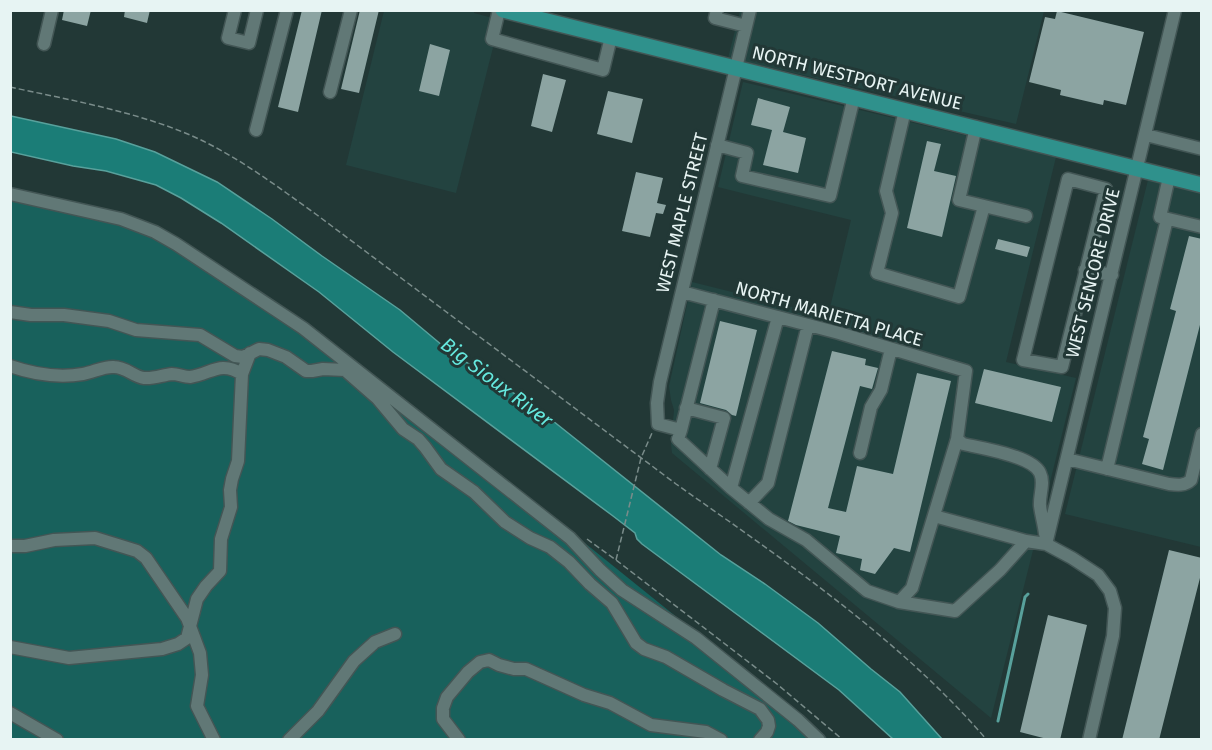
<svg xmlns="http://www.w3.org/2000/svg" width="1212" height="750" font-family="'Fira Sans',sans-serif">
<style>
.built{fill:#234340}
.green{fill:#18615c}
.water{fill:#1b7d77;stroke:#58a19c;stroke-width:1.5}
.lines{fill:none;stroke-linecap:round;stroke-linejoin:round}
.stream{stroke:#58a19c;stroke-width:3}
.building{fill:#8ca4a2}
.minor-casing{stroke:#435655;stroke-width:15}
.major-casing{stroke:#435655;stroke-width:18}
.path{stroke:#7a8c8a;stroke-width:1.5;stroke-dasharray:6 3;stroke-linecap:butt}
.minor{stroke:#617876;stroke-width:12}
.major{stroke:#2f918c;stroke-width:15}
.labels{text-anchor:middle;stroke-width:6;stroke-linejoin:round;paint-order:stroke}
.street-label{font-size:18px;fill:#e7f4f3;stroke:#223836}
.water-label{font-size:20px;font-style:italic;fill:#65e8de;stroke:#223836}
</style>
<rect width="100%" height="100%" fill="#223836"/>
<!-- built -->
<path class="built" d="M384 11H474V13L500 20 456 193 346 165Z
M740 11H1044L1016 124 728 58Z
M743 82 1056 157 1006 362 1076 378 991 718 672 453 671 444 674 410 671 400 669 386 692 282 828 316 851 220 718 187Z
M1148 180 1201 193V547L1065 514Z"/>
<!-- green -->
<path class="green" d="M11 190 175 238 422 418 591 548 828 739 11 740Z"/>
<!-- water -->
<path class="water" d="M11 116 116 139 155 152 217 182 272 219 322 256 400 310 449 351 538 409 721 555 765 584 818 623 871 669 900 692 942 739H893L839 690 642 544 637 539 635 533 613 516 393 352 319 292 221 223 181 198 156 185 106 171 73 166 11 152Z"/>
<g class="lines">
<!-- stream -->
<path class="stream" d="M998 721 1025 597 1028 594"/>
</g>
<!-- building -->
<path class="building" d="M64 10H91L87 26 62 20Z
M125 10H150L147 23 124 17Z
M302 10H322L298 112 278 107Z
M360 10H379L359 93 341 89Z
M1057 11 1144 32 1126 105 1104 100 1103 105 1060 95 1061 90 1029 82 1045 17 1055 19Z
M430 44 450 50 439 96 419 91Z
M543 74 566 80 552 132 531 126Z
M608 91 643 99 632 143 597 134Z
M758 98 790 107 783 132 806 138 798 173 763 165 772 130 751 125Z
M927 141 941 144 934 171 956 176 942 237 907 228Z
M636 172 663 178 657 203 666 205 663 214 656 213 650 237 622 231Z
M1189 236 1202 239V317L1163 470 1142 464 1149 439 1143 437 1176 311 1170 309Z
M998 239 1030 247 1027 257 995 249Z
M720 321 757 330 736 416 732 415 726 410 700 403Z
M832 351 866 359 865 365 878 368 872 389 860 386 828 508 846 512 857 466 893 474 917 373 951 381 910 552 894 548 875 574 860 570 862 559 836 553 840 536 796 525 788 521Z
M984 369 1061 387 1052 422 975 403Z
M1169 550 1202 558V570L1159 740H1122Z
M1048 615 1087 625 1060 740H1051L1020 732Z"/>
<g class="lines">
<defs>
<path id="minor" d="M235 10 228 38 249 43 257 10
M499 10 492 39 603 70 611 37
M717 10 715 18 746 26
M44 44 52 10
M330 92 351 10
M905 110 886 191 892 213 877 273 959 297 984 206
M976 127 959 200 1026 216
M256 130 287 10
M1146 135 1202 149
M717 145 747 153 742 176 830 196 854 97
M1169 177 1160 217 1202 227
M1068 179 1106 189 1062 367 1023 360Z
M10 194 121 219 155 232 176 244 303 328 570 538 600 570 622 590 696 638 798 720 819 740
M1085 270 1112 275
M682 292 839 333 966 371 957 439 963 444C981 448 1033 456 1040 473 1045 483 1039 495 1040 506 1041 515 1044 524 1045 534
M10 312 31 315H64L109 321 136 330 200 335 235 356 243 357 259 349 268 350 286 357 306 371H312L323 369 345 370 377 398 403 429 418 439 425 447 441 469 474 492 505 522 530 538 550 547 569 562 590 584 612 603 636 643 644 649 666 657 723 690 760 709 768 720 769 726 767 732 760 740
M778 317 731 488 769 519 806 540 867 591 899 602 912 588 957 439
M10 366C33 374 59 378 83 374 94 372 104 366 114 367 126 367 134 377 144 378 153 379 163 375 172 374 178 374 184 377 190 377 211 374 220 360 242 374
M686 408 724 418 710 469
M681 430 714 300
M860 453 871 407 881 390 891 349
M1067 459 1169 484C1177 485 1185 486 1191 480L1202 434
M1107 469 1167 219
M731 488 678 439 681 430 658 424 657 403 660 382 750 10
M749 503 768 483 808 325
M934 516 1026 541
M1046 544 1175 10
M10 546H25L54 540 95 538 137 551 146 558 187 618 200 653 202 675 197 706 214 740
M899 602 955 611 1000 570 1026 541 1046 544 1072 558 1098 575 1110 591 1115 608 1113 636 1089 740
M10 647 69 658 162 649 178 644 187 638 197 599 206 586 220 571 221 539 231 507 230 490 232 479 238 461 242 374 250 353
M10 713 57 740
M289 740 318 711 354 661 375 642 395 634
M459 740 443 719V708L447 697 468 672 480 662 489 660 499 665 514 669H526L584 695 610 703 651 725 706 732 721 740"/>
<path id="major" d="M503 10 1202 185"/>
</defs>
<!-- minor casing -->
<use href="#minor" class="minor-casing"/>
<!-- major casing -->
<use href="#major" class="major-casing"/>
<!-- path -->
<path class="path" d="M10 87C74 101 151 114 209 144 248 164 282 190 317 215L676 484C785 561 899 638 987 740
M587 539 616 560 777 684 843 740
M616 560 641 458 652 433"/>
<!-- minor -->
<use href="#minor" class="minor"/>
<!-- major -->
<use href="#major" class="major"/>
</g>
<g class="labels">
<!-- street labels -->
<g class="street-label">
<text transform="translate(857 78) rotate(14)" y="6">NORTH WESTPORT AVENUE</text>
<text transform="translate(682 213) rotate(-76)" y="6">WEST MAPLE STREET</text>
<text transform="translate(1093 273) rotate(-76)" y="6">WEST SENCORE DRIVE</text>
<text transform="translate(829 314) rotate(16)" y="6">NORTH MARIETTA PLACE</text>
</g>
<!-- water labels -->
<g class="water-label">
<text transform="translate(497 382) rotate(37)" y="7">Big Sioux River</text>
</g>
</g>
<!-- border -->
<rect width="1212" height="750" fill="none" stroke="#e7f4f3" stroke-width="24"/>
</svg>
